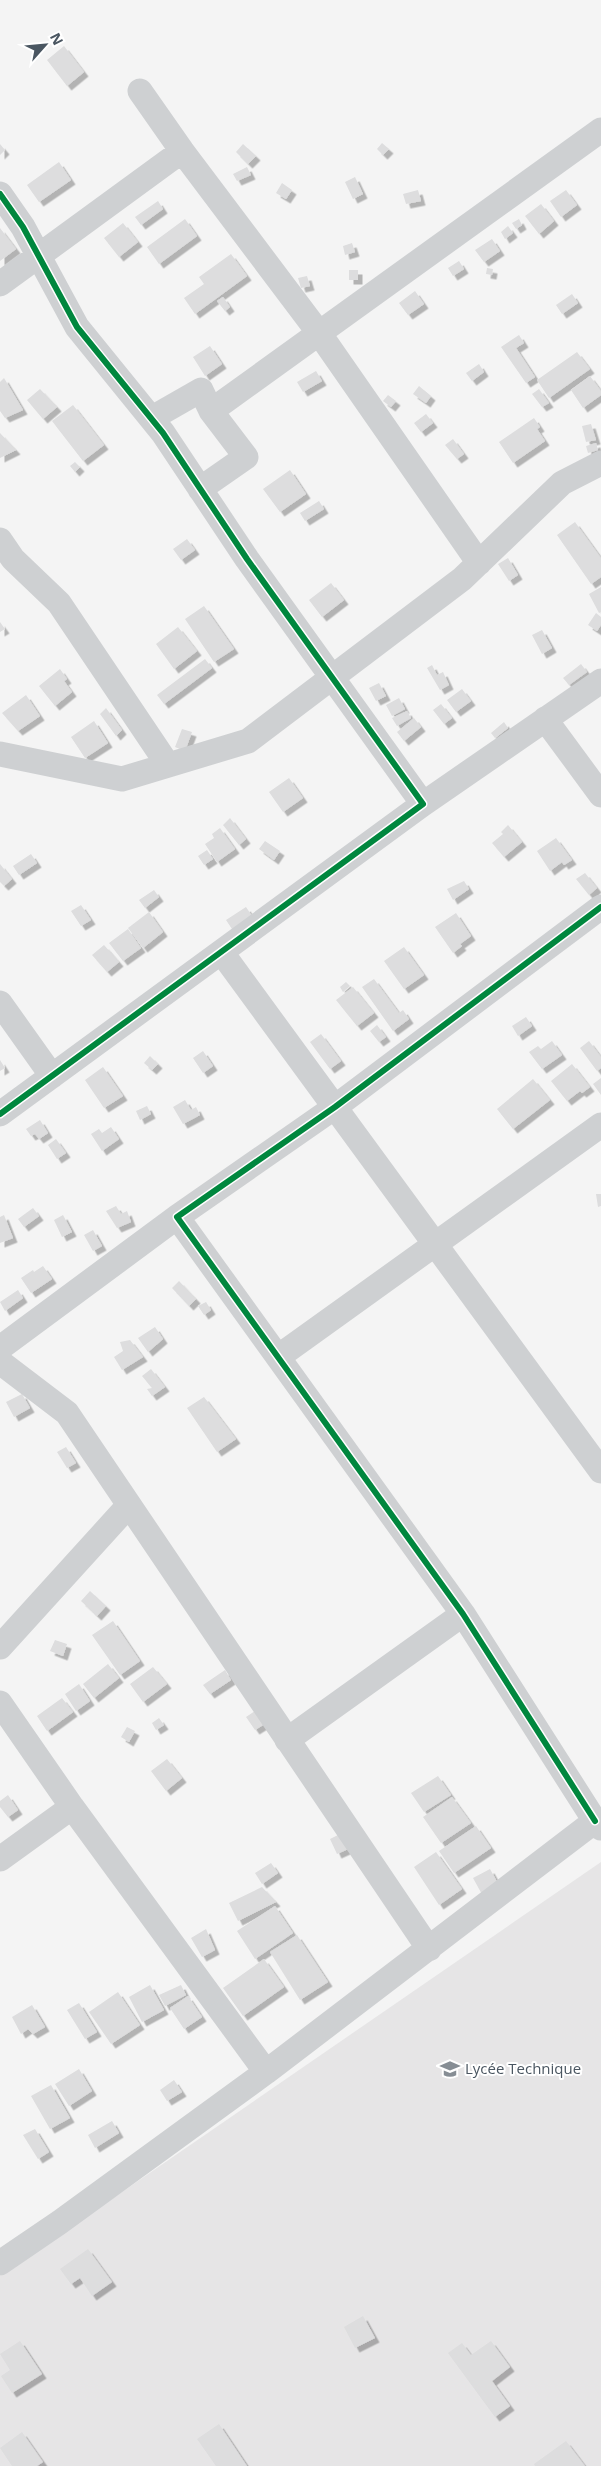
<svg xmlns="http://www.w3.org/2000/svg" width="601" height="2466" font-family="'Open Sans',sans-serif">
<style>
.education{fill:#e6e5e6}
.building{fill:#ddddde;filter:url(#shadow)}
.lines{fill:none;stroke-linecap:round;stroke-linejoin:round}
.minor{stroke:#ced0d2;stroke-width:25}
.cycleway-casing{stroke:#fff;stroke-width:9}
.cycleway{stroke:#00873e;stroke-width:6}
.labels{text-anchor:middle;stroke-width:4;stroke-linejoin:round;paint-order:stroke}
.poi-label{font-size:15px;fill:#4a5661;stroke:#fff;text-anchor:start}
</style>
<defs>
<filter id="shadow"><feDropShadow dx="4.5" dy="4.5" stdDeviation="0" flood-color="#0004"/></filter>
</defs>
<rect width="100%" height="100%" fill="#f4f4f4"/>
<!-- education -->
<path class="education" d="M601 1862V2466H0V2276Z"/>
<!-- building -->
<path class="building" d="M64 46 84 72 67 86 47 60Z
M382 143 389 149 383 155 377 149Z
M0 144 5 150 0 155Z
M243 144 256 156 248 164 236 152Z
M59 162 71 180 39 202 27 185Z
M247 167 251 175 237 181 233 174Z
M355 177 363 194 353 199 345 182Z
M282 183 292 190 286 199 276 193Z
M418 190 421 201 406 204 403 194Z
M566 190 577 205 561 217 550 201Z
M158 201 163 209 141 225 135 217Z
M541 204 554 221 539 234 525 216Z
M185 219 197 236 159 264 147 247Z
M519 219 522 225 516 229 512 223Z
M123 223 138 242 119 257 104 238Z
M508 226 513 233 505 239 501 232Z
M0 228 16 249 0 261Z
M492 239 500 251 484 262 475 250Z
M352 243 355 252 345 255 343 246Z
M231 254 247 276 195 314 184 298 204 284 199 277Z
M459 261 464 269 453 276 448 268Z
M487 268 493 269 492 275 486 274Z
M349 270H358V280H349Z
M307 276 310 286 301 288 298 278Z
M415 291 424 304 408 315 399 303Z
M572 294 578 303 562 314 556 305Z
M223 297 230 307 225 311 217 301Z
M519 335 524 343 516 348 535 377 526 383 501 347Z
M210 346 222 364 205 376 193 357Z
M577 352 590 369 549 398 537 380Z
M479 364 484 372 472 381 466 373Z
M316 371 322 381 303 392 297 382Z
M590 376 601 391V395L583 408 571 390Z
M4 378 23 410 5 418 0 411V382Z
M419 386 431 396 426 403 413 394Z
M40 389 57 407 43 419 27 400Z
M539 389 549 403 542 407 532 394Z
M388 395 396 401 391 407 383 401Z
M73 405 104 445 83 461 52 421Z
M426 414 433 423 421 432 414 423Z
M534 418 540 427 537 429 545 441 513 463 499 442Z
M591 424 596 440 586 442 582 426Z
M0 433 16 450 0 458Z
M453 439 464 454 457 459 445 445Z
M596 443 598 450 588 453 586 446Z
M75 462 80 467 75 472 70 466Z
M290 470 306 494 280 512 263 489Z
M319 501 324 509 305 521 300 513Z
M575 522 601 558V577L591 584 557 535Z
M187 539 195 550 181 560 173 549Z
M508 558 518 575 509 581 498 564Z
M331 583 344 600 322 617 309 600Z
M601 587V612L599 613 589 594Z
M204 606 234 649 214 662 185 619Z
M596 613 601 617V625L597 631 588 625Z
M0 622 5 629 0 632Z
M178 627 197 651 174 669 156 644Z
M542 630 552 648 542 654 532 635Z
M205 659 212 668 164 704 157 695Z
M581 664 587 672 569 685 563 678Z
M432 665 437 675 443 672 449 685 440 690 427 668Z
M60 669 67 679 64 681 72 692 55 706 39 686Z
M379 683 386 696 376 701 369 688Z
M462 689 471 701 456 712 447 700Z
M26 695 40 716 18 731 2 713Z
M399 698 405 709 392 716 386 705Z
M441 704 452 718 444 724 433 710Z
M106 708 122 730 116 736 100 714Z
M407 711 411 718 397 726 392 718Z
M414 718 421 727 404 741 397 732Z
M94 721 108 743 85 758 71 737Z
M504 722 508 728 495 738 491 733Z
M182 729 192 732 185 751 175 747Z
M289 778 303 798 283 812 269 792Z
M230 818 246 839 239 845 223 825Z
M508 825 522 842 504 857 492 843 503 834 501 832Z
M220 828 235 849 217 862 205 844 214 838 212 834Z
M556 838 572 860 564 865 562 862 550 871 537 851Z
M265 841 280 851 274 860 259 849Z
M207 850 213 859 204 865 198 856Z
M31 854 37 863 19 875 13 866Z
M0 864 12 879 4 886 0 882Z
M585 873 597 888 589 895 576 879Z
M464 881 469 889 453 900 447 889Z
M154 890 159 897 145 908 139 900Z
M81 905 91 920 81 926 71 911Z
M246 907 252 916 232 929 226 920Z
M149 912 163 932 143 948 128 928Z
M456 913 471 936 460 944 462 946 453 953 435 927Z
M128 929 141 948 123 961 109 943Z
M104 945 119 962 107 972 92 955Z
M404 947 424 975 404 989 384 961Z
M374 979 399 1013 403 1010 409 1019 393 1031 362 987Z
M346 982 350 986 343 992 340 987Z
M353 987 374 1013 357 1026 336 1000Z
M526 1017 532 1026 518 1036 512 1026Z
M377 1025 386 1037 379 1042 370 1031Z
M321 1034 341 1061 330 1069 310 1042Z
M552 1041 562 1055 542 1069 529 1052 538 1046 541 1049Z
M589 1041 601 1057V1068L597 1071 580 1048Z
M203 1051 213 1066 203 1073 193 1058Z
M150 1056 158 1064 152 1070 144 1063Z
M0 1060 5 1068 0 1071Z
M572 1064 590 1087 582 1093 580 1091 567 1101 551 1081Z
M103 1067 123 1096 104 1108 85 1080Z
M601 1078V1095L593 1084Z
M533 1079 550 1100 513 1129 497 1109Z
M185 1100 191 1110 196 1107 200 1115 183 1124 173 1107Z
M147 1106 151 1114 140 1120 136 1111Z
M40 1120 48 1133 39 1139 35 1134 31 1136 26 1129Z
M111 1127 119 1139 102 1151 91 1134 99 1129 102 1133Z
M56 1139 66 1153 57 1159 48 1145Z
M596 1194H601V1206L598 1207Z
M116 1206 121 1214 127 1211 131 1222 117 1228 106 1211Z
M33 1208 39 1216 24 1227 18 1219Z
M4 1215 13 1238 0 1243V1217Z
M63 1215 72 1232 62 1237 54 1220Z
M93 1230 102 1246 93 1251 84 1235Z
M43 1266 52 1279 31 1293 21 1278 33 1270 34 1272Z
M179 1281 196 1299 189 1306 172 1288Z
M18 1290 23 1298 5 1311 0 1302Z
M206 1302 211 1310 204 1315 198 1306Z
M155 1327 163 1339 148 1352 138 1338Z
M130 1340 143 1357 122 1370 114 1357 123 1351 120 1342Z
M151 1369 165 1387 152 1396 147 1389 152 1388 142 1376Z
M22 1394 30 1408 14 1417 6 1402Z
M204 1397 236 1439 217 1452 187 1408Z
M66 1447 76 1463 67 1468 57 1452Z
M90 1591 106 1606 97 1616 81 1601Z
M113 1621 140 1661 120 1675 92 1635Z
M55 1640 67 1644 63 1656 50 1651Z
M108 1664 119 1678 94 1698 83 1684Z
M153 1667 167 1684 143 1702 130 1684Z
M225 1670 231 1680 210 1694 203 1685Z
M79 1684 90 1701 76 1711 65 1694Z
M62 1698 73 1712 47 1731 37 1716Z
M255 1711 263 1725 255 1730 246 1717Z
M159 1718 164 1725 156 1730 152 1723Z
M127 1727 135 1731 129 1742 121 1737Z
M167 1759 182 1778 166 1791 151 1771Z
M438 1776 451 1795 424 1812 411 1793Z
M8 1795 18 1810 8 1817 0 1807V1801Z
M452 1797 471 1823 441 1843 423 1817Z
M476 1826 491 1848 454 1873 439 1851Z
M340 1834 348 1849 337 1854 330 1839Z
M436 1852 462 1889 439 1905 414 1867Z
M271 1863 278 1873 262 1884 255 1873Z
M490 1869 501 1889 484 1898 473 1878Z
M262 1887 276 1902 238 1921 229 1903Z
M275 1906 293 1933 255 1959 237 1931Z
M206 1929 215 1950 202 1957 191 1938Z
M297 1935 328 1982 300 2000 270 1952Z
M264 1959 284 1987 243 2016 223 1988Z
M150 1985 164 2010 142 2022 129 1997Z
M181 1985 186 1995 165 2006 159 1995Z
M118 1992 140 2025 111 2044 89 2012Z
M188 1996 202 2017 184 2029 170 2008Z
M79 2003 97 2032 85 2039 67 2010Z
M32 2005 45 2027 33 2034 28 2029 21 2034 12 2017Z
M79 2069 92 2091 69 2106 55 2084Z
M174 2080 182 2092 167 2101 160 2090Z
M51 2085 70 2118 50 2129 31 2096Z
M112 2121 119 2133 95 2148 88 2135Z
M35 2129 49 2152 38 2159 23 2135Z
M88 2249 112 2282 92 2296 80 2278 71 2284 60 2269Z
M363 2316 375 2338 355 2348 344 2327Z
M20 2341 42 2374 12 2393 1 2376 10 2370 0 2354Z
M491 2341 510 2367 492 2381 510 2406 495 2417 448 2353 462 2343 471 2355Z
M219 2424 247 2466H216L197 2439Z
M22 2432 43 2462 37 2466H12L0 2448Z
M566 2441 585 2466H535L534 2464Z"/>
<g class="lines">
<!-- minor -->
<path class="minor" d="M140 91 182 151 319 333 479 563
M0 194 23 227 77 327 163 433 247 559 423 804 0 1114
M0 284 182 151
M211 411 601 130
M152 418 201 390 211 411 246 457 200 489
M0 540 13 559 59 603 168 765
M545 719 601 795
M0 754 122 779 248 741 462 579 562 483 601 463
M423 804 601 681
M222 953 601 1471
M0 1003 52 1076
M0 1348 177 1217
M278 1357 601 1125
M0 1362 67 1413 429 1949
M0 1647 129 1505
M0 1703 72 1807 266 2072 60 2222 0 2263
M287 1740 463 1614
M595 1821 463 1614 177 1217 335 1107 601 907
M0 1859 72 1807
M266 2072 595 1821 601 1828"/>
<defs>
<path id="cycleway" d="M0 194 23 227 77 327 163 433 247 559 423 804 0 1114
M595 1821 463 1614 177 1217 335 1107 601 907"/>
</defs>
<!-- cycleway casing -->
<use href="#cycleway" class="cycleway-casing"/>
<!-- cycleway -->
<use href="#cycleway" class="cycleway"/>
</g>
<!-- icons -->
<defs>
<symbol id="school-bare" viewBox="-9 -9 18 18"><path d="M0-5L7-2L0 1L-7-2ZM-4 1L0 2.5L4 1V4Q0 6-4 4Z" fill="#868d94" stroke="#fff" stroke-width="2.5" paint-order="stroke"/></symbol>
</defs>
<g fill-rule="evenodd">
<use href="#school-bare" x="436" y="2055" width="28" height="28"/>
</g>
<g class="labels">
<!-- poi labels -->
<g class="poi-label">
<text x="465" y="2074">Lycée Technique</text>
</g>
</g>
<!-- north arrow -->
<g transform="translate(45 45) rotate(63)" stroke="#ffffff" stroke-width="4" paint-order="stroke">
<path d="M0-4L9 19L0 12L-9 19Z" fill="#4a5661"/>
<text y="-8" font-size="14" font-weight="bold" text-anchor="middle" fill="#4a5661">N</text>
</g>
</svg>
